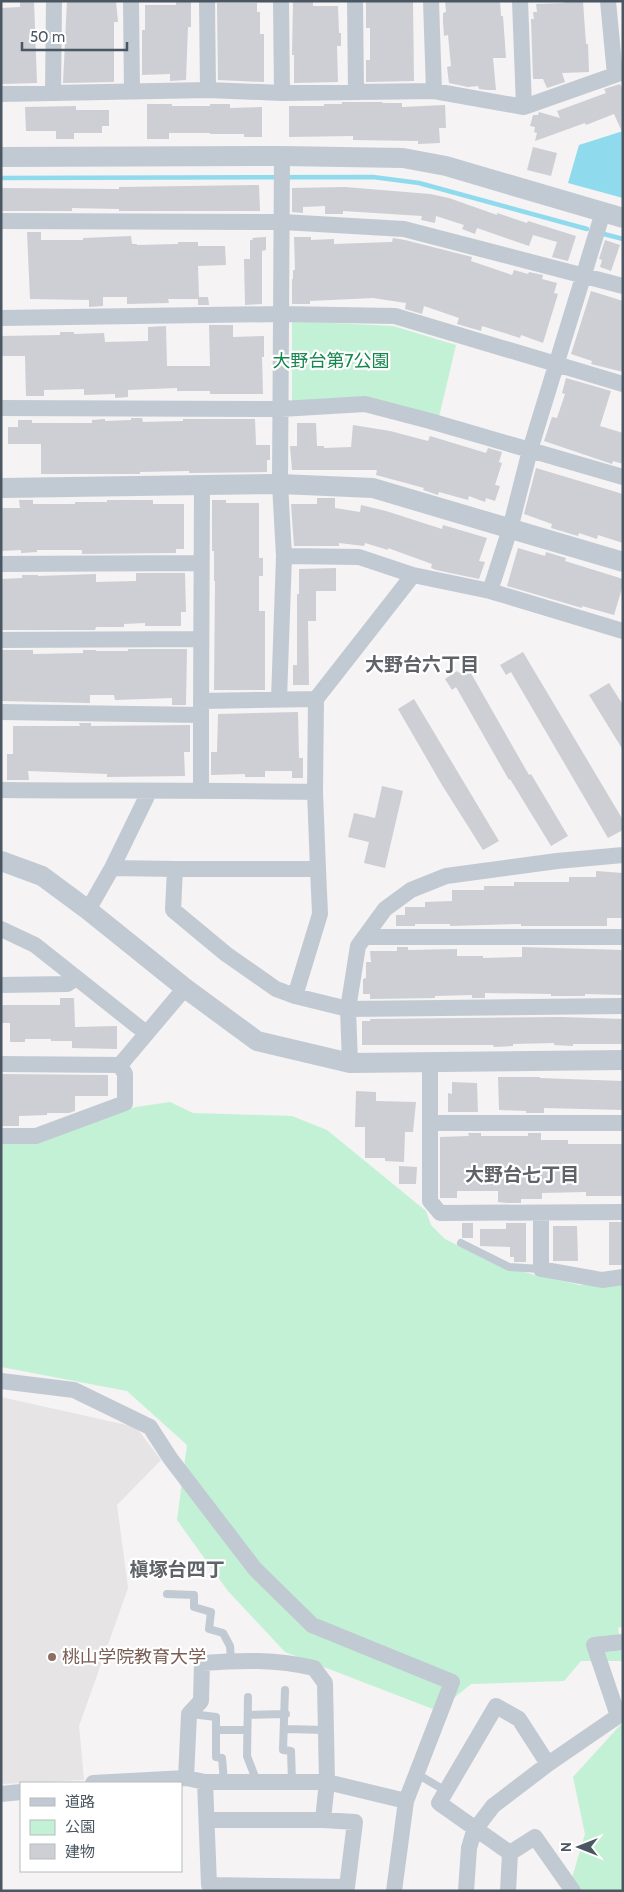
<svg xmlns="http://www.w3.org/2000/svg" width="624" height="1892" font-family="Cabin,'Noto Sans JP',sans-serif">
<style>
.education{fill:#e6e4e5}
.green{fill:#c3f1d5}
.water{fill:#90daee}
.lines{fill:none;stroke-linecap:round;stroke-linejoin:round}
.stream{stroke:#90daee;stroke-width:4.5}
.building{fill:#cdcfd5}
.service{stroke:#c1cad2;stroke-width:8}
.minor{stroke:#c1cad2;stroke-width:16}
.tertiary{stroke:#c1cad2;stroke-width:20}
.education-dot{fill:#8d6e63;stroke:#fff;stroke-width:2}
.labels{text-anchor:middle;stroke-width:4.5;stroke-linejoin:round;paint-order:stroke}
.park-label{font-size:18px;fill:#17864f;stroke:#fff}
.education-label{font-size:18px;fill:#785e54;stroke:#fff;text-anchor:start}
.neighbourhood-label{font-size:19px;font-weight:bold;fill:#5f6368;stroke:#fff}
</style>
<rect width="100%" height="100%" fill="#f5f3f3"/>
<!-- education -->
<path class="education" d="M1 1397 136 1427 161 1460 117 1505 128 1588 79 1726 84 1780 1 1784Z"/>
<!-- green -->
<path class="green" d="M292 321 393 326 456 345 439 417 292 402Z
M170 1102 193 1113 292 1116 327 1130 426 1211 431 1225 445 1239 483 1258 531 1274 580 1285 623 1284V1626L618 1628 623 1661H581L564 1681 471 1684 438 1711 285 1652 228 1591 177 1520 187 1445 127 1391 1 1367V1140L58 1134 136 1107Z
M623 1722V1891H568L585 1834 573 1777Z"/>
<!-- water -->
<path class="water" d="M623 131V198L568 183 579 145Z"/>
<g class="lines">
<!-- stream -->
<path class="stream" d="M1 178 373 177 419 183 587 229
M600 233 623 239"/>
</g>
<!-- building -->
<path class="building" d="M20 1H34L37 83 1 84V8L20 7Z
M67 1H116L118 22H114V82L63 83Z
M293 1H313V6H338L339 33H341V46H337L338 82 294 83V55H292Z
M366 1H413L414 81 366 82V60H370V28H366Z
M445 1H500L501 16H503L506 58H493L496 90H488L479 89 478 86 468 87 449 83 447 67 451 66 448 35 444 36 443 21V13L446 12Z
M564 1H583L586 44H588L589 72 562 73 565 82 547 88 543 79H533L531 19H534L533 12H537L536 4 564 3Z
M176 2H191V27H188L186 80 170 81V74L142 75V30H145V5H176Z
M217 3H257V12H260V34H264V82L218 80Z
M620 84 623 90V134L614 114 586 125 585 123 535 141 537 133 534 132 535 127 530 126 533 115H538L539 112 560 118 557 111 606 93 604 89Z
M342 102H382L383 103H402V107L445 105 446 128H439L440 143 418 144V141L353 140V136L289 137V106H324V104H342Z
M147 104H172V106H210V104H230V108L262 107V137H244V134H210V133H169V139H147Z
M76 106V110H109V126H102V133H74V139H56V131H26L25 107Z
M533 147 557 153 551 176 527 170Z
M259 185 260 211H119V209L72 208V211H1V188L119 189V187Z
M345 187 430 194 449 198 497 215V213L527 223 528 221 576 236 568 261 552 257 557 242 533 235 529 246 477 228 475 234 462 229 464 225 436 216 435 223 421 220 422 216 343 211V214H325V206L303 207V213L292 212V188Z
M27 232H41V240H83V238L131 236 132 244H137V245L178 244V242H198V246H225L226 265 198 266 199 297H208L209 305H198V299H168L169 303 127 304V297H103V306L89 307V300L30 299Z
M266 237V250L262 251V304L245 305 244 259H250V240H253L252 238Z
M294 237H311V240L334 239V244L389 242H392L393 238 405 240 472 257 471 261 512 275 514 270 528 274 529 272 543 275 542 279 557 283 554 293 558 294 543 343 521 335 520 338 482 326 481 331 457 324 459 318 424 306 422 314 405 309 406 303 373 298 310 301V304H292V279H293V270H295Z
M605 240 620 245 611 271 600 267 602 260 599 259Z
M591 291 623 301V372L591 364 592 361 571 354Z
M209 325H233V337L264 336V357H262L263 394H210V391H177V388L128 390V397L115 398V394L84 395V389L44 390V396H26L25 356H1V336L60 335V332H74V334L104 333 105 342 148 341V327L166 326 167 366H210Z
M566 378 611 391 600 426 623 433V464L613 461 612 464 544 441 552 417 557 418 565 394 562 393Z
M131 418H142L143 422 183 421V419H255L256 445H270V460H267V472L189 473V471L140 472V474H41V444H8V427H18V420H32V423H92V420L105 419V421L131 420Z
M297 423H316L317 446H324V448L351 447 353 425 390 431 428 441 430 436 486 453 488 448 502 452 499 462 502 463 495 485 500 486 495 501 486 498 485 502 469 496 468 500 439 492 438 495 423 490 424 488 376 475 377 470H292L290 446H297Z
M536 468 623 494V543L598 535 597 539 579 533 578 536 551 528 552 524 524 514Z
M317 498H335V508L360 512 361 505 386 511 442 529 443 525 487 538 479 561 485 562 479 579 436 570 431 568 432 564 388 548V550L365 543 364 546 339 543V546H294L291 504H317Z
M19 500H33V504H75V502H107V500H153V504H184V549H176V553L82 554V550H37V552L21 553V550L1 551V508H20Z
M212 500H226V503H259V558H263V576H259V611H265V690H214L215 581H214V551H212Z
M518 548 545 556 546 552 566 558 565 561 623 579V585L614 615 582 606V608L507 586Z
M336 568V591H316V621H308L309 685H293V665H297V594H299V569Z
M136 573H185L186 612H181V626H145V623L124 624V627H96L95 630H1V579L22 578V575H38V576L96 574V582L136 581Z
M128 649H187L186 705H172V698L115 700 114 695H90V703L1 701V650H33V654L83 653V650H96V651H128Z
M523 652 623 820V830L608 838 511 672 506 675 500 665Z
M468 668 529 775 531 774 568 836 551 846 510 779 509 780 456 687 452 690 445 679 457 671 459 673Z
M609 683 623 705V750L589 695Z
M414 699 499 841 483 850 442 785 398 709Z
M298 712 299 758H303V778H292V771H265V777H245V774L211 775V752H217L218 714Z
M79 723H91V726L190 725V752H184L185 776 107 777V774L28 771 29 780H7V754H13V726H80Z
M382 786 403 791 385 868 364 863 369 842 348 837 354 813 375 818Z
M596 871 623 873V918H607V926H521V924L450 926V924H415V926H396V915H405V907H425V902L452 901V890H484V886H514V882H569V877H596Z
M397 947H408V950L457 949V956H483V958L522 957V947L623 950V995L585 994V996H551V994L485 993V998H472V995L435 996V998L370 999V994H363V979L366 978V962H371L370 951H397Z
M60 998H74L75 1027 117 1026V1049L72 1048V1041H51V1039H25V1042H10V1023H1V1005H60Z
M562 1017 623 1019V1044H573V1046L554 1045V1043L513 1044V1046L494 1047 493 1045H362V1021H370V1019Z
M1 1074 108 1075V1096H75V1111L69 1113H47V1115L19 1116V1126H1Z
M498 1077H540V1078L623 1081V1110L544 1108V1113H526V1111L499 1110Z
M452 1082 477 1083 478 1112H448V1093L452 1094Z
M356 1091 376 1092V1101L416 1102 413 1132H405L404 1162 385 1161V1158H365V1127H355Z
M468 1133H481V1136H528V1133H541V1140H568V1144H623V1196H586V1192L542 1193V1199H521V1203H506L498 1202V1191H457V1198H440V1137L469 1136Z
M399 1166 417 1167 416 1184H399Z
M609 1222H623L622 1265H609Z
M462 1223H473V1238H462Z
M506 1223H526V1262H514V1257H510V1247L480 1246V1229H506Z
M553 1226H577L578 1261H553Z"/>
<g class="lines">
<!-- service -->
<path class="service" d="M461 1243 509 1267 541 1269
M167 1594 194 1595V1607L211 1612 209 1629 223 1633 230 1646 231 1660
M285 1690 283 1750 291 1751 292 1782
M248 1697 247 1756 257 1782
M191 1714 216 1717V1757L222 1758 224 1782
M248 1715 286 1714
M285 1729 326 1730
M216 1730H247
M417 1774 446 1791"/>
<!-- minor -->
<path class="minor" d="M131 1 132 91
M207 1 208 90
M281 1 282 93
M355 1 356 92
M431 1 434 91
M520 1 524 107
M608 1 615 75
M53 93 54 1
M1 94 208 90 282 93 434 91 524 107 623 72
M1 221 283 222 404 229 623 286
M1 318 282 314 395 316 623 384
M1 408 281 409 365 404 430 421 623 477
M284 556 359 557 413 575 316 699
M1 564 200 563
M413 575 490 591 623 631
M490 591 510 529 530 450 603 212
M1 640 200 639
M279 699 284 556 280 484 282 156
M201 701 316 699 315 792
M1 712 201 715V789
M201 715 202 486
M1 790C106 791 210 790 315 792L318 869
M112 868 175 869 173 910 226 954 276 989 295 996 348 1009 623 1006
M175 869H318L320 914 295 996
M88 910 112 868 149 792
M1 929 35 945 146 1033
M365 937H623
M1 985 67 984 76 978
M430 1062V1201L440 1213 623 1212
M350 1063 348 1009 358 946 385 909 411 890 446 876 557 861 623 855
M1 1064 120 1065 185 988
M431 1123H623
M1 1136H36L125 1103V1074L120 1065
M541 1213V1269L602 1280 623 1277
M1 1381 74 1390 150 1427 170 1458 255 1569 312 1625 452 1682 406 1801 394 1891
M186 1778 189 1714 201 1701 202 1663C241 1660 276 1659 314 1668L325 1683 327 1782 323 1820
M205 1782 209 1885 347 1887 355 1822 323 1820H207
M93 1783 186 1778 205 1782H327L406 1801
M1 1794 21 1792
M510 1853 439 1803 496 1706 519 1719 548 1764
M510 1853 535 1837 573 1891
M466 1891 469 1848 474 1831 493 1806 548 1764 618 1716 594 1645 623 1642
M508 1891 510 1853"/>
<!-- tertiary -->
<path class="tertiary" d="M1 157 282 156 403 158 446 166 623 218
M1 488 280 484 373 488 623 562
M1 861 42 876 88 910 185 988 257 1041 350 1063 623 1060"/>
</g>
<!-- markers -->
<circle class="education-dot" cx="52" cy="1657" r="5"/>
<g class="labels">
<!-- park labels -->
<g class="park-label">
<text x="331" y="367">大野台第7公園</text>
</g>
<!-- education labels -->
<g class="education-label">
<text x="62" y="1663">桃山学院教育大学</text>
</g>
<!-- neighbourhood labels -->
<g class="neighbourhood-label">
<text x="422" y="671">大野台六丁目</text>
<text x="522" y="1181">大野台七丁目</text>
<text x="177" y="1576">槇塚台四丁</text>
</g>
</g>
<!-- border -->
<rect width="624" height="1892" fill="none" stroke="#4a5661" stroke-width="5"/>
<!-- legend -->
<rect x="20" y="1782" width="162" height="90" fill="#ffffff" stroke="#b7bbc0"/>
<rect x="30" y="1798" width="25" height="8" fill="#c1cad2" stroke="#b7bbc0"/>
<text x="65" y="1807" font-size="15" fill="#4a5661">道路</text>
<rect x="30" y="1820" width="25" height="15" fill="#c3f1d5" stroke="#b7bbc0"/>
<text x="65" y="1832" font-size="15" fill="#4a5661">公園</text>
<rect x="30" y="1844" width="25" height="15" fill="#cdcfd5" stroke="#b7bbc0"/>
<text x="65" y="1857" font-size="15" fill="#4a5661">建物</text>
<!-- north arrow -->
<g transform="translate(579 1847) rotate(270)" stroke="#ffffff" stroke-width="4" paint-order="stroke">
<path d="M0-4L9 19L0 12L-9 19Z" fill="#4a5661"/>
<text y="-8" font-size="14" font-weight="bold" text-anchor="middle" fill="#4a5661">N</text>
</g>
<!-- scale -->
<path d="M22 42v8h105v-8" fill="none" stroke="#4a5661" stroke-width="2.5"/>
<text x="30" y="42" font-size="15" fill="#4a5661" stroke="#ffffff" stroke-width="4" paint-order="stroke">50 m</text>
</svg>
